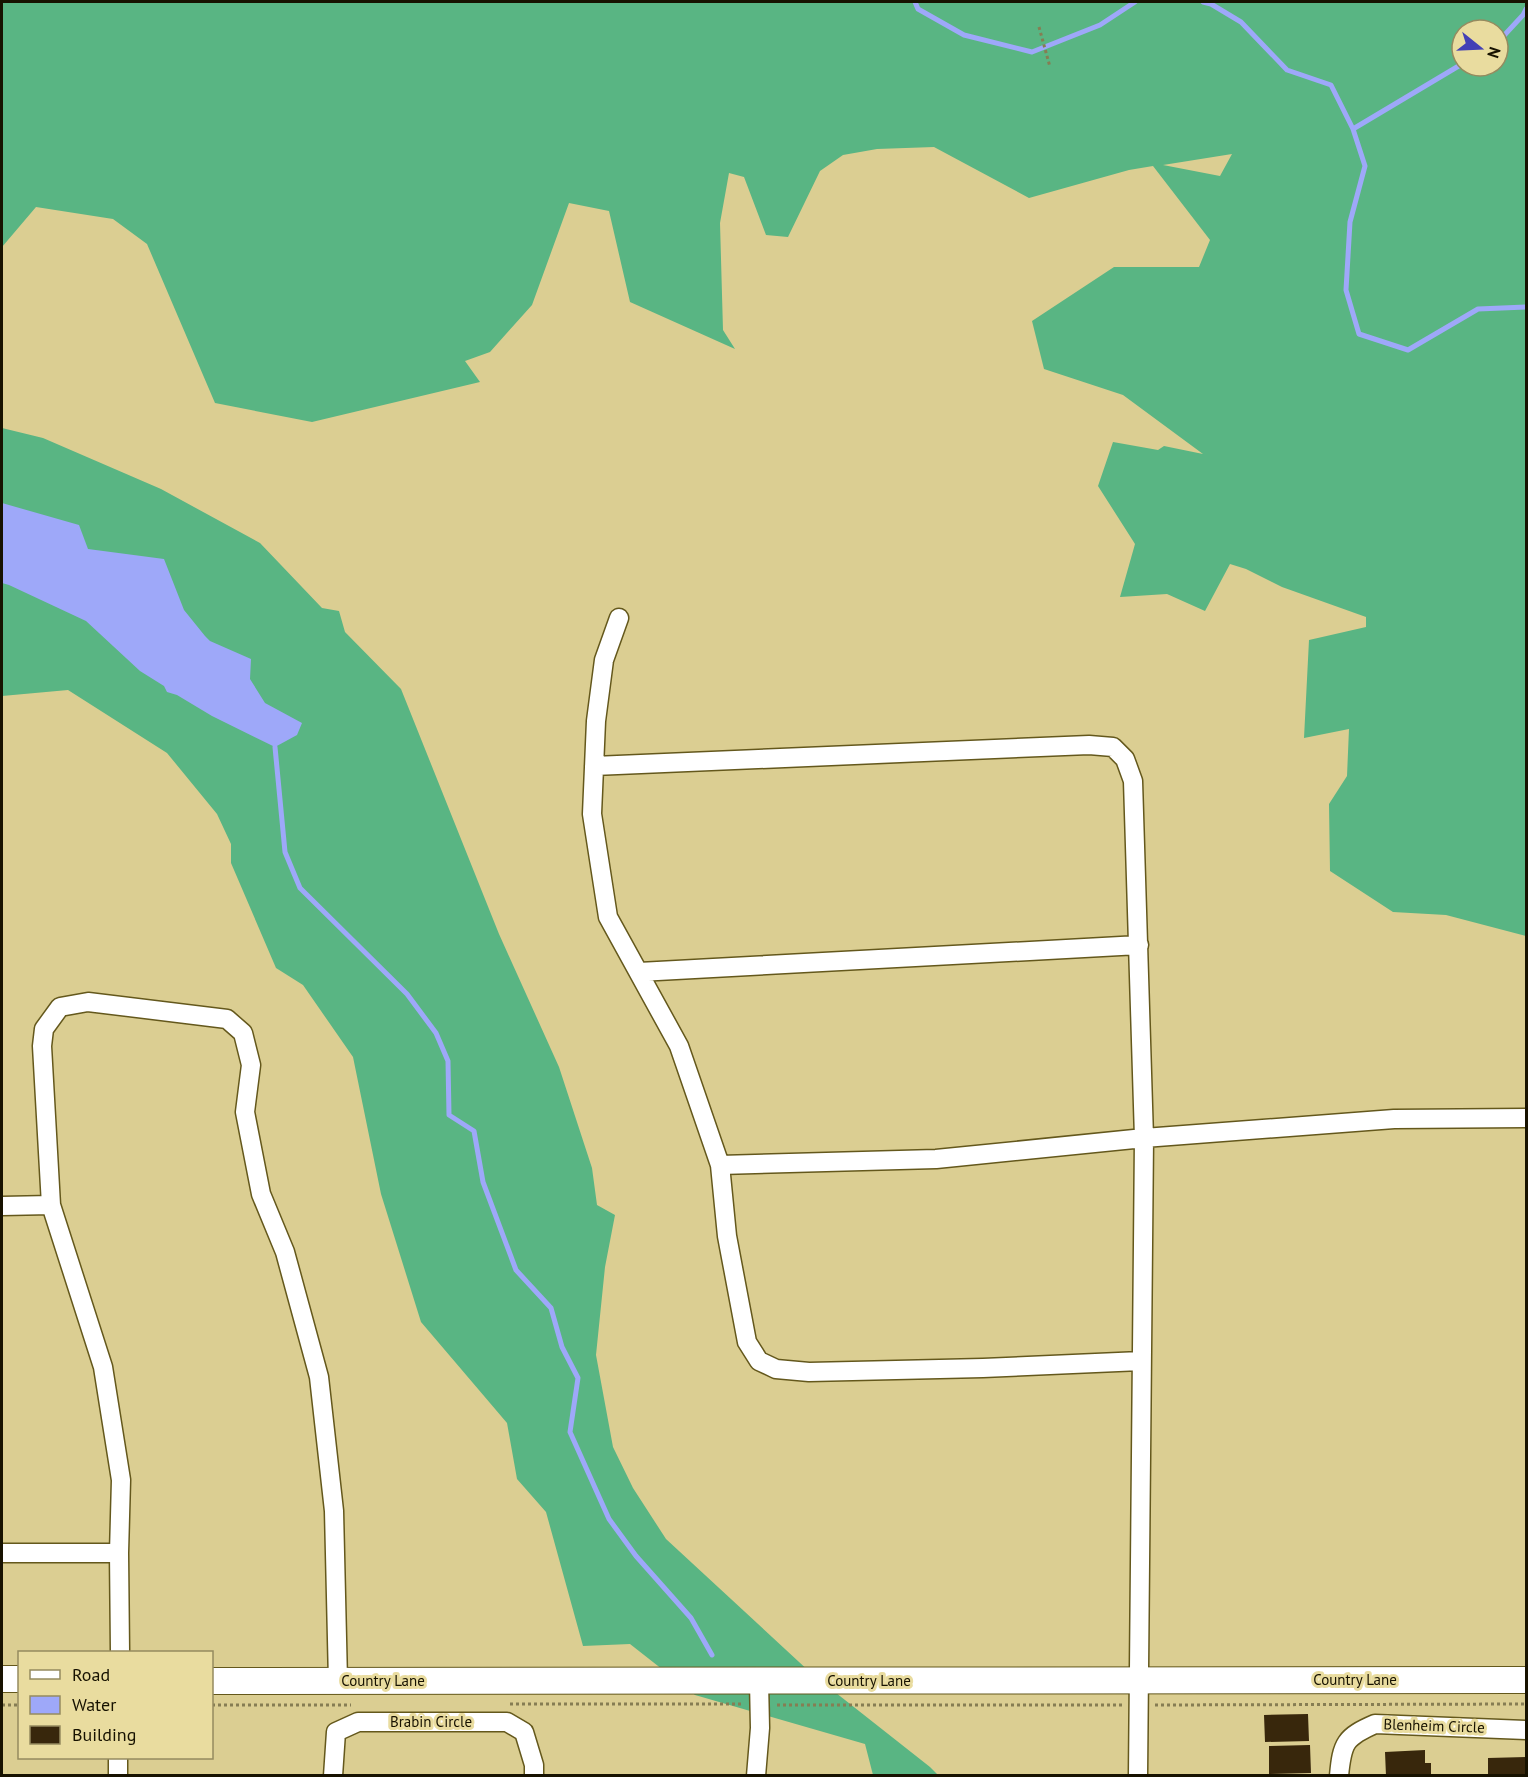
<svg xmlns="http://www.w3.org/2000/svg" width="1528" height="1777" font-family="'PT Sans',sans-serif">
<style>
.forest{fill:#59b583;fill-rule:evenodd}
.water{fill:#9ea8f9}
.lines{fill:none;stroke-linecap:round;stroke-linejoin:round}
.stream{stroke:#9ea8f9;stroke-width:5}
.building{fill:#38270c}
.street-casing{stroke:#64581c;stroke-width:21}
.secondary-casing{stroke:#64581c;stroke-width:28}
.path{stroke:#867d53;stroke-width:3;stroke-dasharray:3 3;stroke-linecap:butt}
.street{stroke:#fff;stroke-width:18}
.secondary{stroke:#fff;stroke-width:26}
.labels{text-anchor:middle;stroke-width:6;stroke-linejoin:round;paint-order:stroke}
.street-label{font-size:15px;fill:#171200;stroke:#e9dc9f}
</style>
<rect width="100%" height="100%" fill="#dbce92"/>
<!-- forest -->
<path class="forest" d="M2 2H1526V936L1446 915 1393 912 1330 871 1329 804 1347 776 1349 729 1304 738 1309 640 1366 627V617L1282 587 1246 569 1230 564 1205 611 1167 594 1120 597 1135 544 1098 486 1113 442 1158 450 1164 446 1203 454 1123 395 1044 369 1032 321 1114 267H1199L1210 240 1153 166 1129 170 1029 198 934 147 877 149 843 155 820 171 788 237 766 235 744 177 729 173 720 223 723 330 735 349 630 302 609 211 569 203 532 305 490 352 465 361 480 382 312 422 215 403 147 244 113 219 36 207 2 247ZM1462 30H1498V66H1462ZM1232 154 1220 176 1163 165Z
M2 428 43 438 161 489 260 543 322 608 339 611 345 632 401 689 499 934 559 1067 592 1168 597 1205 615 1215 605 1267 596 1355 613 1447 633 1488 666 1539 812 1674 930 1767 938 1775H873L865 1744 695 1695 630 1644 583 1646 546 1512 517 1479 507 1423 421 1322 381 1194 353 1057 303 985 276 968 231 863V844L217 814 167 753 68 690 2 696Z"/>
<!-- water -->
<path class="water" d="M2 503 79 525 88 549 164 559 184 610 205 636 210 641 251 659 250 679 265 703 302 723 297 735 275 747 212 716 177 695 167 692 164 686 140 671 86 621 9 585 2 583Z"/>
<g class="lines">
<!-- stream -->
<path class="stream" d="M915 2 918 9 964 35 1032 52 1100 25 1135 2
M1203 2 1211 4 1241 22 1287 70 1331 85 1353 129 1365 166 1350 222 1346 290 1359 334 1408 350 1478 309 1526 307
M1498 42 1523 15 1526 9
M1353 129 1462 64
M275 747 285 852 300 888 407 994 436 1033 448 1061 449 1115 474 1131 483 1182 516 1270 551 1308 562 1347 578 1378 570 1432 609 1519 636 1556 691 1618 712 1655"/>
</g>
<!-- building -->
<path class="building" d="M1308 1714 1309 1741 1265 1742 1264 1715Z
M1310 1745 1311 1773 1269 1774V1746Z
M1425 1750V1763H1431V1775L1386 1776 1385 1752Z
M1526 1757V1776H1488V1758Z"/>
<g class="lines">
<defs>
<path id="street" d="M619 618 604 660 596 721 592 814 608 917 679 1046 720 1165 727 1236 747 1342 759 1361 776 1369 809 1372 983 1368 1141 1361
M594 766 1089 745 1113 747 1125 759 1133 781 1144 1138 1138 1776
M639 972 1139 945
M720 1165 936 1159 1144 1138 1394 1119 1526 1118
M51 1205 42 1046 44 1029 60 1007 88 1002 227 1019 243 1033 251 1065 245 1112 261 1194 285 1252 319 1377 334 1511 338 1681
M2 1206 51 1205 103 1367 121 1480 119 1553 120 1652
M2 1553H119
M118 1758V1776
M333 1776 336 1732 358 1722H507L524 1732 534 1765V1776
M756 1776 760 1728 759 1681
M1339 1776C1342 1743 1345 1737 1375 1724L1526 1730"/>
<path id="secondary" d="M2 1679H20
M212 1681 1526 1680"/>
</defs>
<!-- street casing -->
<use href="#street" class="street-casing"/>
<!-- secondary casing -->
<use href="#secondary" class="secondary-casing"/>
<!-- path -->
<path class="path" d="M1039 27 1050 67
M510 1704H744
M2 1705H20
M212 1705H351
M777 1705H1122
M1155 1705 1526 1704"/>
<!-- street -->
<use href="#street" class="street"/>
<!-- secondary -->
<use href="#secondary" class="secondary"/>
</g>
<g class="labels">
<!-- street labels -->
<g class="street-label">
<text x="1355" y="1685">Country Lane</text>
<text x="383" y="1686">Country Lane</text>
<text x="869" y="1686">Country Lane</text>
<text x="431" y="1727">Brabin Circle</text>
<text transform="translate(1434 1726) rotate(2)" y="5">Blenheim Circle</text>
</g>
</g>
<!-- border -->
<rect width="1528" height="1777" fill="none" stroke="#171200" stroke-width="6"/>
<!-- legend -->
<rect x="18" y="1651" width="195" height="108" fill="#e9dc9f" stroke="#958b5f" stroke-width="1.5"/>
<rect x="30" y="1670" width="30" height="9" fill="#ffffff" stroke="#958b5f" stroke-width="1.5"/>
<text x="72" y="1681" font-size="18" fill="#171200">Road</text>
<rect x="30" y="1696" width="30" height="18" fill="#9ea8f9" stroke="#958b5f" stroke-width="1.5"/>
<text x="72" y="1711" font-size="18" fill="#171200">Water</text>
<rect x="30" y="1726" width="30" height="18" fill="#38270c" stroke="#958b5f" stroke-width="1.5"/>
<text x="72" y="1741" font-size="18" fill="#171200">Building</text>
<!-- north arrow -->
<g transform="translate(1480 48) rotate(108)"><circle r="28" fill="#e9dc9f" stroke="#958b5f" stroke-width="1.5"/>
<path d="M0-4.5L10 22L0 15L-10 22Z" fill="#4340b5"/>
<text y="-9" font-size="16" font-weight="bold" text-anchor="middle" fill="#171200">N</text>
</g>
</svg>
